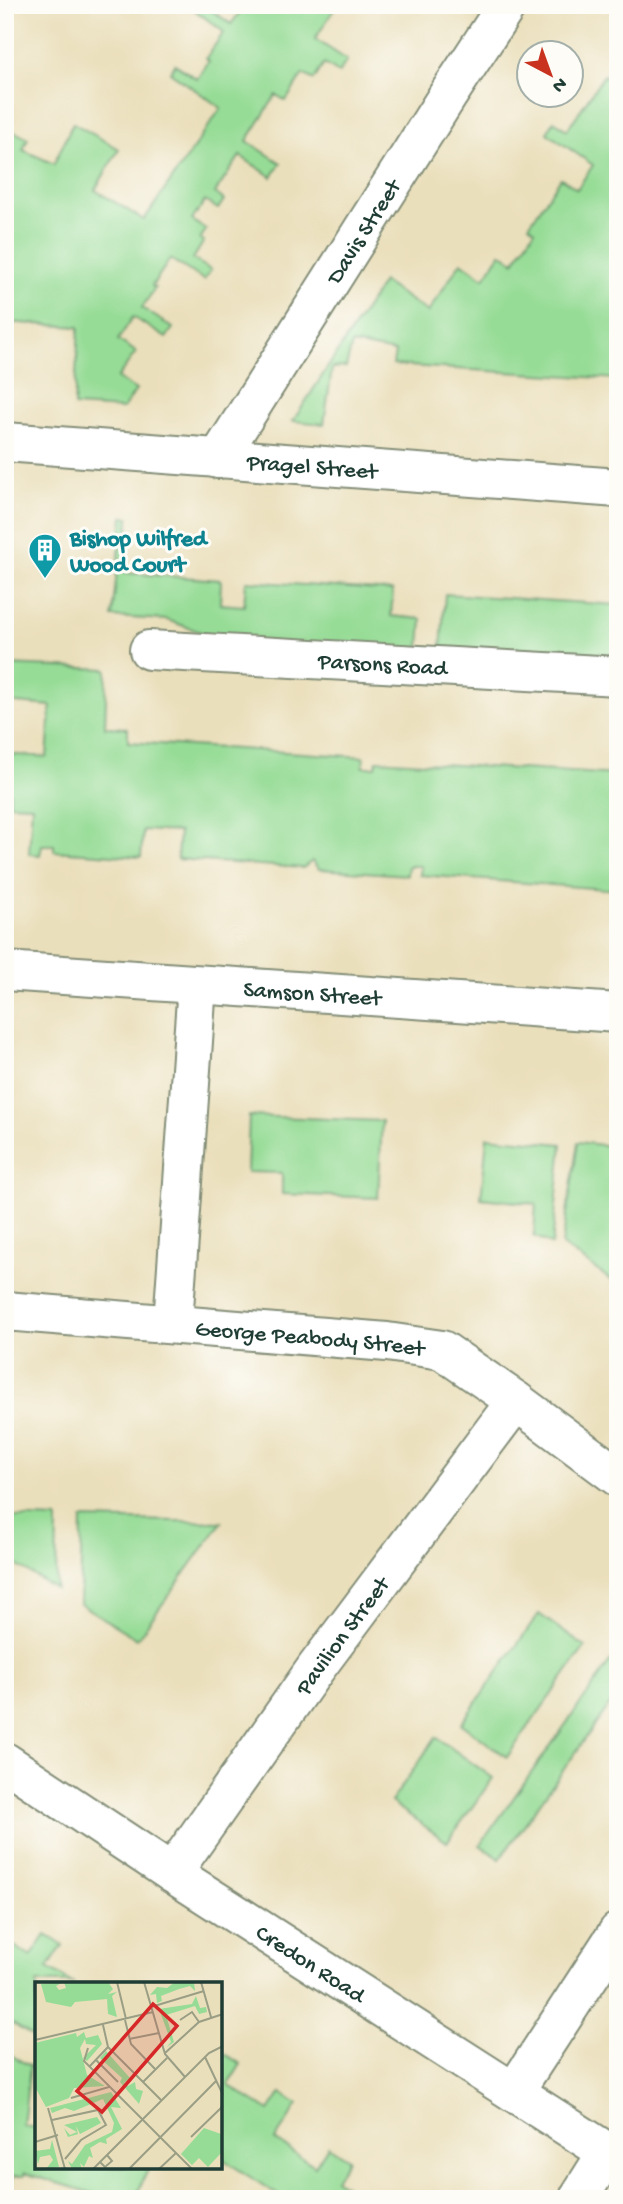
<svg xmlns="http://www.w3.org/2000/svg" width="623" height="2204" font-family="'Gochi Hand',sans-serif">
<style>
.green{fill:#96dc96;stroke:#5a8c65;stroke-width:2}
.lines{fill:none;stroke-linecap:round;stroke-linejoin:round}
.minor-casing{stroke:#848e78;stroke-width:42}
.minor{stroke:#fff;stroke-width:38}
.labels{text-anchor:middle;stroke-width:6;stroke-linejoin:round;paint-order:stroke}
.street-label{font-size:23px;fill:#1f3d34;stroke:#fdfcf7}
.culture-label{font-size:23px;font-weight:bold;fill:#0d838f;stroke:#fdfcf7;text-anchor:start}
.inset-road{fill:none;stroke:#999e85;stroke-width:2}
.view{fill:#d62828;fill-opacity:0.15;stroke:#d62828;stroke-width:3.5}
.inset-edge{fill:none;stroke:#1f3d34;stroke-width:3.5}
</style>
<rect width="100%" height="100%" fill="#fdfcf7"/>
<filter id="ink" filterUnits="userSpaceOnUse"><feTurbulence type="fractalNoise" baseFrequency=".0143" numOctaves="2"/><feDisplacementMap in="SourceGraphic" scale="14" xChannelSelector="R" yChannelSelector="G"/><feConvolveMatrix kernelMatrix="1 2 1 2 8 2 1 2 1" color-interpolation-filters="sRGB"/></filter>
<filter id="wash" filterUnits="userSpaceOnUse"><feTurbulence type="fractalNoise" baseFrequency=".00686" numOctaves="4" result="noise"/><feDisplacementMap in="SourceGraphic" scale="28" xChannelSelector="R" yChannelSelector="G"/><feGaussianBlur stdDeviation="1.57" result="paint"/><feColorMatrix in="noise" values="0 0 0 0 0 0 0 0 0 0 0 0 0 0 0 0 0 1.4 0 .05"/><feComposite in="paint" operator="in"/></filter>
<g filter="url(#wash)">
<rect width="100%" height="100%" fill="#eadfbb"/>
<!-- green -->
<path class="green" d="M194 5H204L231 24 243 8 248 10 252 5H337L315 39 347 60 339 73 324 64 314 80 303 74 286 101 276 95 247 141 281 163 272 177 240 156 215 193 224 200 218 209 205 201 192 220 206 230 200 239 204 241 193 259 211 270 204 280 170 259 152 286 155 288 142 308 173 328 166 338 133 317 118 340 136 352 117 378 136 390 123 409 74 406 79 327 5 322V128L28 138 23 150 54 164 73 123 119 149 95 190 144 220 221 108 170 72 175 64 197 79 209 61 206 58 224 32 192 8Z
M604 75 618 84V379L393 365 395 352 352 344 346 367 332 368 324 424 293 421 383 282 428 312 461 262 484 278 501 253 514 262 535 230 529 225 561 178 577 189 593 165 547 133 554 121 567 130Z
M123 517H129L125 573 221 580 220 604 244 606 246 581 393 591 391 616 422 619 420 648 441 649 445 594 618 605V665L223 640 167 620 112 617Z
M5 665 107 669 105 727 128 728V742L364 757 363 767H376L377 760 618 775V890L420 875 421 866H408L407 875 319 869 312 861 303 868 177 859 179 832 143 830 141 857 54 851V845H42L40 855 29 854 32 805 9 804 10 792 5 791V754L47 757 51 706 5 702Z
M249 1116 382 1121 378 1198 282 1194V1173L247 1172Z
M487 1137 562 1144 552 1245 534 1236 536 1204 481 1198Z
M578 1142 618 1147V1285L562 1245Z
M5 1517 57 1519 56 1589 5 1558Z
M82 1519 222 1522 137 1639 80 1604Z
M539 1614 585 1647 507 1757 461 1724Z
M618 1651V1693L500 1859 480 1845Z
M436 1737 493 1778 447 1842 391 1802Z
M46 1935 63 1945 48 1968 72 1983H37V2039L5 2019V1940L31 1957Z
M5 2052 30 2066 23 2126 37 2128V2167H149L135 2199H112L24 2173V2176H13L10 2199H5Z
M225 2054 241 2064 228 2085 269 2111 281 2093 298 2104 275 2140 315 2166 328 2146 348 2159 335 2179 365 2199H284L221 2158 220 2061Z"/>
</g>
<g filter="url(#ink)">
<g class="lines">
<defs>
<g id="minor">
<path id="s1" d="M5 442 618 488"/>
<path id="s2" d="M218 459 448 95 507 5"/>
<path id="s3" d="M149 650 618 676"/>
<path id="s4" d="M5 971 618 1013"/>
<path id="s5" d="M5 1311 387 1342 442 1350 516 1401 618 1477"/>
<path d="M173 1323 197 985"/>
<path id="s6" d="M5 1762 172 1873 618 2159"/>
<path id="s7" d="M172 1873 316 1668 516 1401"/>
<path d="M514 2092 618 1932"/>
<path d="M578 2199 607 2153"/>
</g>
</defs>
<!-- minor casing -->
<use href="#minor" class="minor-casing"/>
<!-- minor -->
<use href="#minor" class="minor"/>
</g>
</g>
<!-- icons -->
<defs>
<symbol id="building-pin" viewBox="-11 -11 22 30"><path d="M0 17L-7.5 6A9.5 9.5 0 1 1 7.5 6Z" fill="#0f9aa8" stroke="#fdfcf7"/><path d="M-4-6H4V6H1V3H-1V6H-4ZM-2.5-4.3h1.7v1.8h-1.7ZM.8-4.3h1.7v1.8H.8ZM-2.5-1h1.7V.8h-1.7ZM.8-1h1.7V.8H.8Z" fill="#fff"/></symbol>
</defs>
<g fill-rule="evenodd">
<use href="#building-pin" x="26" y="531" width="38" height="52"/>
</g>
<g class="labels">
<!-- street labels -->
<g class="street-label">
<text dy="8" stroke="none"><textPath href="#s2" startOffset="270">Davis Street</textPath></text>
<text dy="8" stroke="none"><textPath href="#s1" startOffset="308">Pragel Street</textPath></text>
<text dy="8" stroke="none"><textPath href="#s3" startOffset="234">Parsons Road</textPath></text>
<text dy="8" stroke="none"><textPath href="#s4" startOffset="308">Samson Street</textPath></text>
<text dy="8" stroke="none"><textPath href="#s5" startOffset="306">George Peabody Street</textPath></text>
<text dy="8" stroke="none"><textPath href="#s7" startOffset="292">Pavilion Street</textPath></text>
<text dy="8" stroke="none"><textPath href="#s6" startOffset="366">Credon Road</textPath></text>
</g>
<!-- culture labels -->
<g class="culture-label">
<text x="70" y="545">Bishop Wilfred<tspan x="70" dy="26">Wood Court</tspan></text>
</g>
</g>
<!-- overview -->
<g transform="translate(35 1982)">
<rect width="187" height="187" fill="#eadfbb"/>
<path d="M28 0 21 4 24 8 31 6 29 0H73L78 7 73 12 82 10 77 14 82 35 73 32 72 17 40 20 36 25 11 20 6 2ZM140 0H159L160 9 155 4 144 7 126 14 127 19 122 21 121 12 115 13 122 5 132 6ZM161 14 165 26 171 25 172 30 164 32 160 24 131 33 139 60 132 65 136 60 124 27 157 22ZM49 50 51 56 63 53 67 62 52 79 48 76 61 63 51 62 50 57 45 66 52 93 70 104 39 106 34 116 11 125 0 105V61L41 51 42 55ZM71 69 95 96 89 101 93 104 100 100 101 107 108 109 104 122 85 100 87 96 65 76ZM76 110 86 126 76 125 87 147 71 157 72 162 65 160 55 166 58 176 54 174 49 185 45 181 47 187H37L33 179 37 182 50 163 77 150 79 141 68 117 39 129 30 126 17 131 15 126ZM62 135 66 141 45 152 41 144 43 152 33 155 29 146 35 153 42 150 29 143ZM169 146 186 152 187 170 173 185 164 176 157 183 146 172ZM17 158 24 185 11 187 18 178 15 173 5 175 3 182 0 169 15 167Z" fill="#96dc96"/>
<path class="inset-road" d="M82 0 91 37M109 0 130 72 150 95M166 0 176 35M116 25 169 9M90 38 96 62 120 87M145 38 157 30 164 40M68 43 73 65 126 118M94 57 124 51M0 58 118 30M53 66 49 79 157 187M130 71 164 40 188 32M170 75 188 113M61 78 83 100M54 85 73 65M108 100 132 76M36 116 74 105M13 126 30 187M17 138 63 128 71 143 46 158 30 177M156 155 188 124M0 160 23 153M65 180 70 185 77 179 72 173M58 187 174 71 188 64M94 187 181 99M124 187 141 171"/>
<path class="view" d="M118 22 142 44 67 130 42 109Z"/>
<rect width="187" height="187" class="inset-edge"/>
</g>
<!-- margin -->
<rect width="623" height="2204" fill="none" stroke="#fdfcf7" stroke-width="28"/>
<!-- north arrow -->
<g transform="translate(550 74) rotate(139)"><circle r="33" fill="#fdfcf7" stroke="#a4b0a9" stroke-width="2"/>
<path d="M0-5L12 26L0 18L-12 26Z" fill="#c8321e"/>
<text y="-10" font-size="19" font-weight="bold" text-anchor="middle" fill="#1f3d34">N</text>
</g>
</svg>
